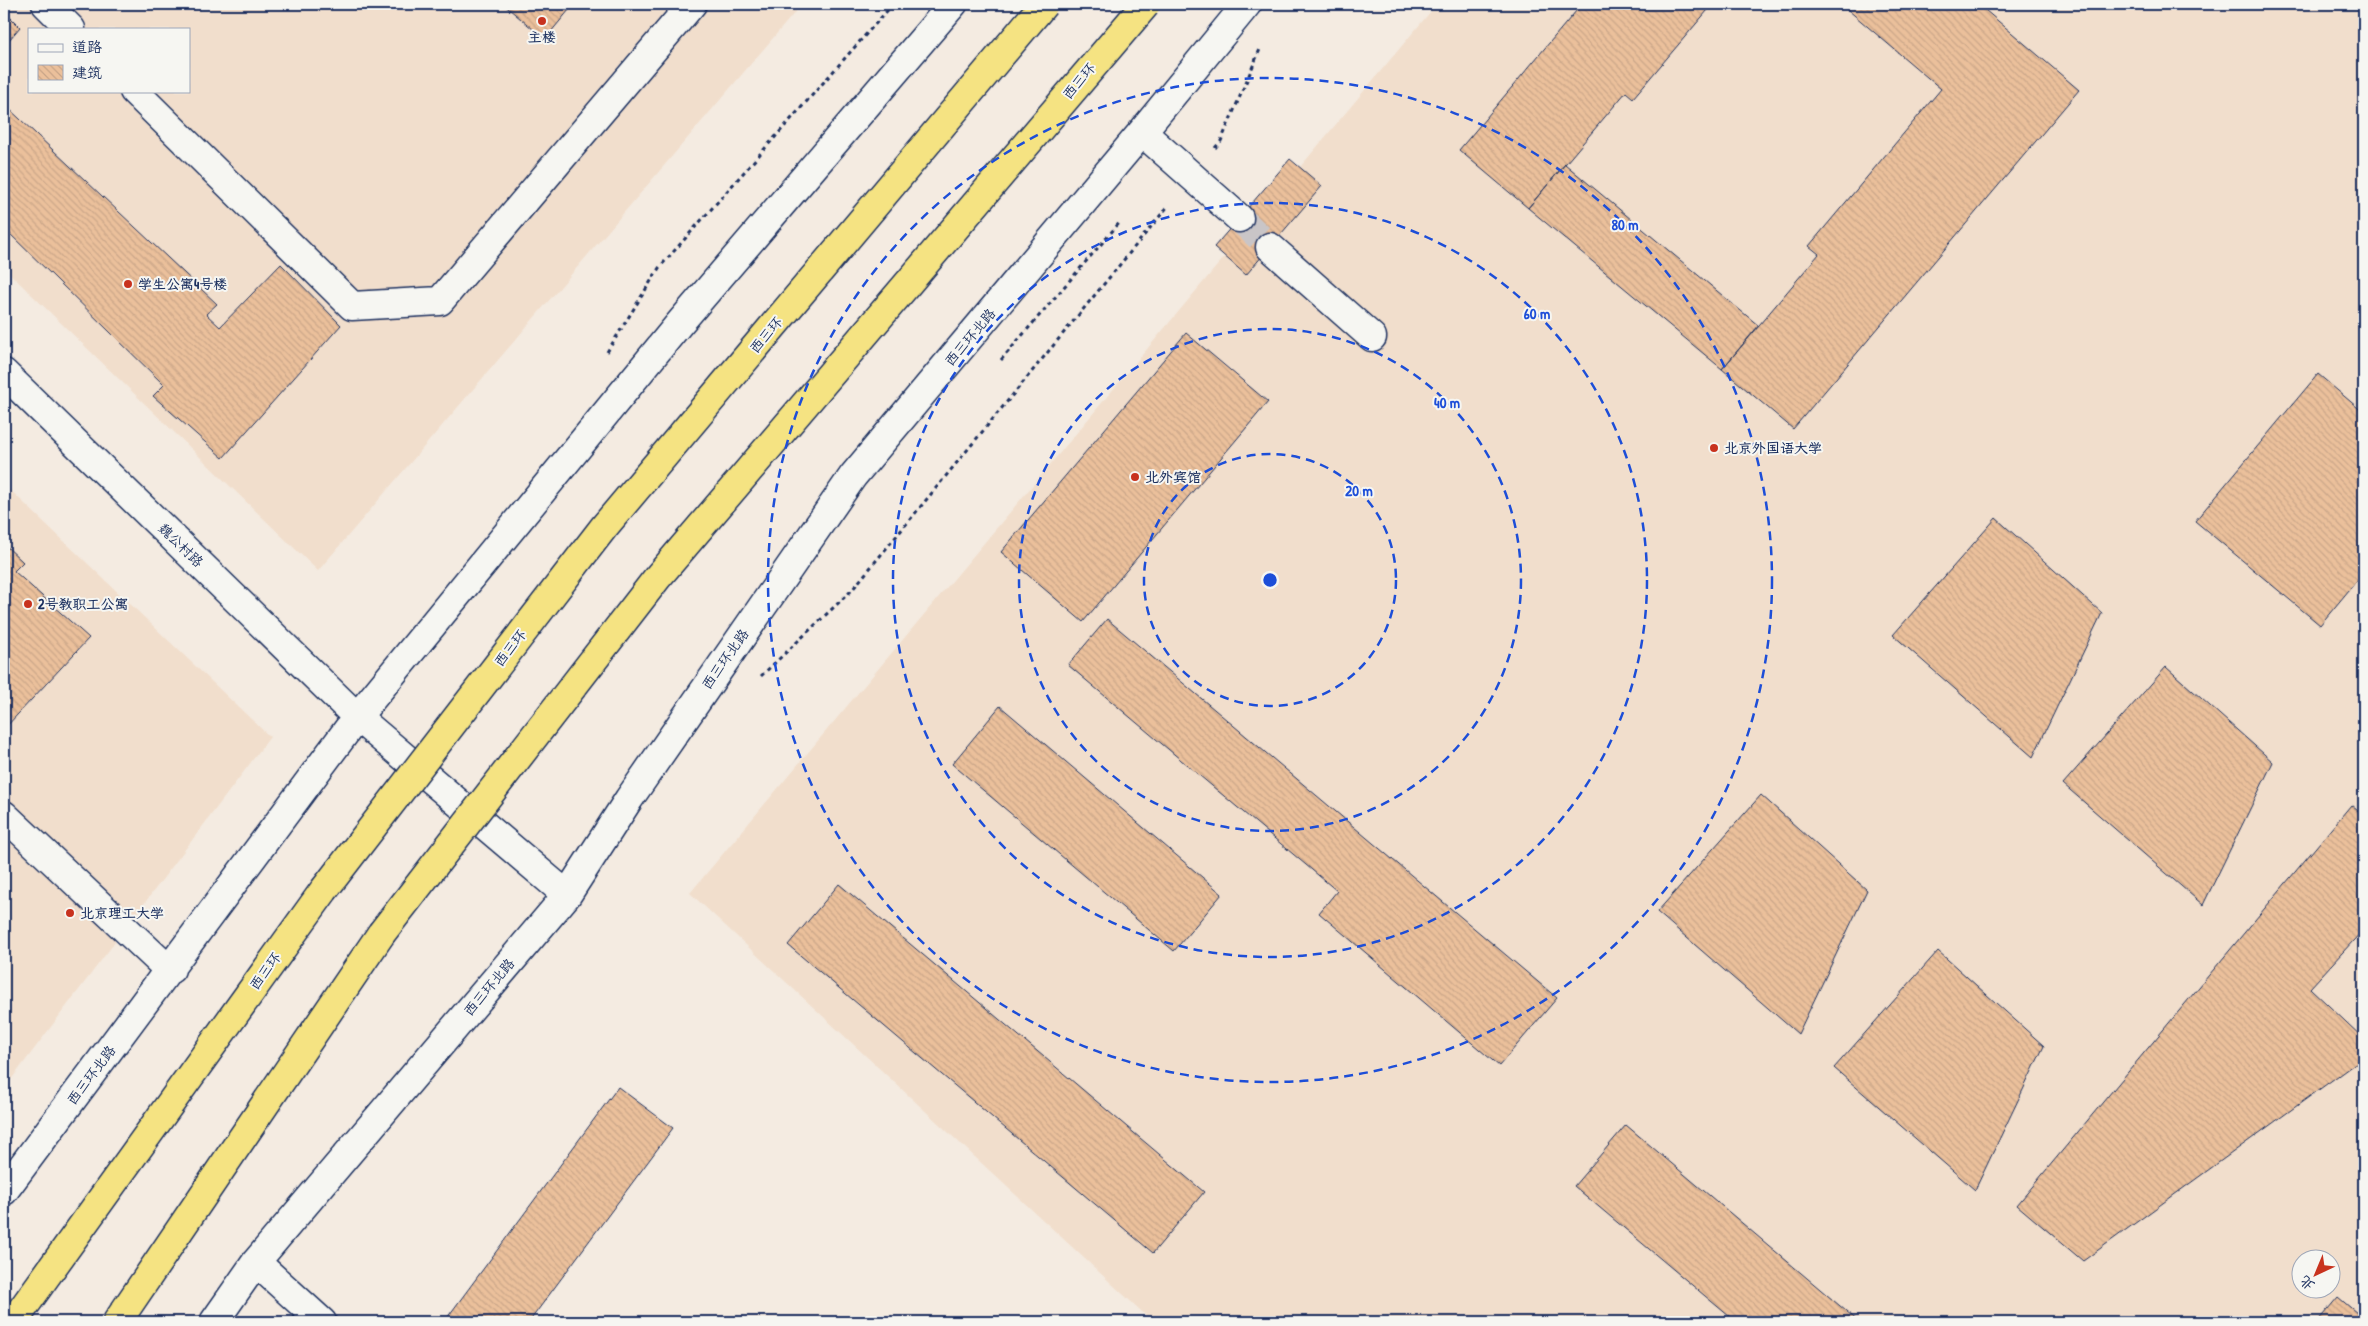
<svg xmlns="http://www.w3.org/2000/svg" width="2368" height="1326" font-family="'Patrick Hand','LXGW WenKai TC',sans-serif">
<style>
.built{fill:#f1decc;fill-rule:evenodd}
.building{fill:url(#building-back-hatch);stroke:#1b2f5e}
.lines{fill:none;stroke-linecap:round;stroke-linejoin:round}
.minor-tunnel{stroke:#c9c5c7;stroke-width:28;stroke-dasharray:28 14;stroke-linecap:butt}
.minor-casing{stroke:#1b2f5e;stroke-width:31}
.highway-casing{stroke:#1b2f5e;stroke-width:31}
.path{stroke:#1b2f5e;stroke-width:3;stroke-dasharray:4 4;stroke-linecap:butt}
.minor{stroke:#f6f6f2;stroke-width:28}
.highway{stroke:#f5e382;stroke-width:28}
.highway-bridge-casing{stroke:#1b2f5e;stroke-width:31;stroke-linecap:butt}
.highway-bridge{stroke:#f5e382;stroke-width:28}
.ring{fill:none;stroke:#1d4ed8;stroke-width:2.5;stroke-dasharray:9 6}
.poi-dot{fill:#c8321e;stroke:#f6f6f2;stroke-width:2}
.labels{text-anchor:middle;stroke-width:4;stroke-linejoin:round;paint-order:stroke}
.poi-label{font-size:14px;font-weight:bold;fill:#1b2f5e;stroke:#f6f6f2;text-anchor:start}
.street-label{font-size:14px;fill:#1b2f5e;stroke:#f6f6f2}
.centre{fill:#1d4ed8;stroke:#f6f6f2;stroke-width:2.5}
.ring-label{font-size:15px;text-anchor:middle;font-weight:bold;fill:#1d4ed8;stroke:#f6f6f2;stroke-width:4;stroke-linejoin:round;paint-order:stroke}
</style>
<defs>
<pattern id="building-back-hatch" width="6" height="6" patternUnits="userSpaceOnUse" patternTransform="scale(1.25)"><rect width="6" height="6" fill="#ebc09b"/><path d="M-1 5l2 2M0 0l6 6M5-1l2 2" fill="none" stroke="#c9a588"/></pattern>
</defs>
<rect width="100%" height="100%" fill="#f4ebe1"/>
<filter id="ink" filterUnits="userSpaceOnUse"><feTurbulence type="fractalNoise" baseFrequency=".02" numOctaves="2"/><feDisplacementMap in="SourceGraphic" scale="10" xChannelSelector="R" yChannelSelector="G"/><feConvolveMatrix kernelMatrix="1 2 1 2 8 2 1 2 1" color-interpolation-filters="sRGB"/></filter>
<g filter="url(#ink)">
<!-- built -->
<path class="built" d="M4 4H802L318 571 4 268ZM29 29H189V91H29Z
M1437 4H2364V1322H1153L690 893ZM2300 1258H2330V1288H2300Z
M4 484 270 737 4 1089Z"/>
<!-- building -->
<path class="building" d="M503 4H574L545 39Z
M1582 4H1713L1633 98 1626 92 1528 208 1459 150Z
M1841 4H1978L2079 90 1793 429 1722 369 1819 254 1809 246 1941 89Z
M4 11 20 27 4 46Z
M4 104 217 304 206 314 220 327 281 264 341 325 223 458 153 396 164 385 4 228Z
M1290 159 1322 186 1246 275 1214 247Z
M1565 164 1759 326 1722 369 1528 208Z
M1186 333 1268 402 1083 622 1001 552Z
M2318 374 2364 413V572L2320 625 2195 521Z
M1996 518 2102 613 2033 757 1893 635Z
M4 544 23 562 14 571 89 638 4 729Z
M1107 619 1557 998 1499 1066 1319 913 1337 891 1068 665Z
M2166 667 2273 762 2203 905 2063 784Z
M1000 706 1222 894 1174 951 952 764Z
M1761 795 1867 890 1798 1034 1657 912Z
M2351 805 2364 816V929L2310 988 2364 1039V1057L2083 1261 2017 1205Z
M839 884 1204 1192 1153 1253 788 945Z
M1938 951 2044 1046 1975 1190 1834 1068Z
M618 1087 673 1128 529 1322H444Z
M1626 1125 1859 1322H1736L1574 1186Z
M2338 1297 2364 1319V1322H2317Z"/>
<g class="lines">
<!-- minor-tunnel -->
<path class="minor-tunnel" d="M1239 218 1270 247"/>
<defs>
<path id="minor" d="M46 4 71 29
M134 91 352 306 440 301 692 4
M1142 132 1239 218
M1270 247 1372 337
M4 373 357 717 567 895
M4 815 169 970 171 969
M4 1191 357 717 679 324 953 4
M256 1262 322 1322
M214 1322 256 1262 567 895 629 799 853 476 1142 132 1247 4"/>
<path id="highway" d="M13 1322 324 890
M117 1322 381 934"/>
</defs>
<!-- minor casing -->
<use href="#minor" class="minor-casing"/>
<!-- highway casing -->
<use href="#highway" class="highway-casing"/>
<!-- path -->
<path class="path" d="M1215 148 1221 141 1261 47
M607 352 659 268 893 4
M1001 360 1121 221
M761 676 852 590 1169 205"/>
<!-- minor -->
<use href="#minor" class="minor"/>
<!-- highway -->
<use href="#highway" class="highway"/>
<defs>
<path id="highway-bridge" d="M324 890 604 527 1044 4
M381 934 657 578 1146 4"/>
</defs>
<!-- highway-bridge casing -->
<use href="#highway-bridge" class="highway-bridge-casing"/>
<!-- highway-bridge -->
<use href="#highway-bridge" class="highway-bridge"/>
</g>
</g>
<!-- distance rings -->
<g class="ring">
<circle cx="1270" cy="580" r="126"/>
<circle cx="1270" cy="580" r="251"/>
<circle cx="1270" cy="580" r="377"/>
<circle cx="1270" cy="580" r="502"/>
</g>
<!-- markers -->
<g class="poi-dot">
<circle cx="542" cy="21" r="5"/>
<circle cx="128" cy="284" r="5"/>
<circle cx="1714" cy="448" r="5"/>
<circle cx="1135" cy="477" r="5"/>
<circle cx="28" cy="604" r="5"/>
<circle cx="70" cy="913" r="5"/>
</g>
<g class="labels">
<!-- poi labels -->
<g class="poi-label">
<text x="542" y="42" text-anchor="middle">主楼</text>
<text x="138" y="289">学生公寓4号楼</text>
<text x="1724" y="453">北京外国语大学</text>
<text x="1145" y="482">北外宾馆</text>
<text x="38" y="609">2号教职工公寓</text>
<text x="80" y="918">北京理工大学</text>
</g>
<!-- street labels -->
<g class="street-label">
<text transform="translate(1079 81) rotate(-50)" y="5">西三环</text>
<text transform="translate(766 335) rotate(-50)" y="5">西三环</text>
<text transform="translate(970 337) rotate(-50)" y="5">西三环北路</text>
<text transform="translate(181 545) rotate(44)" y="5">魏公村路</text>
<text transform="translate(510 648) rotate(-52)" y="5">西三环</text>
<text transform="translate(725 659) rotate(-55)" y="5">西三环北路</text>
<text transform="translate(265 971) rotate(-54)" y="5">西三环</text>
<text transform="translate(489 987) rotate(-50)" y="5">西三环北路</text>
<text transform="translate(91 1075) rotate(-53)" y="5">西三环北路</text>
</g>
</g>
<circle cx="1270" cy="580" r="8" class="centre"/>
<g class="ring-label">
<text x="1625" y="230">80 m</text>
<text x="1537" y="319">60 m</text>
<text x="1447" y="408">40 m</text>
<text x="1359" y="496">20 m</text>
</g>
<!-- margin -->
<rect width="2368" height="1326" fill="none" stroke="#f6f6f2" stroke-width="20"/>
<rect x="10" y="10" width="2348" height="1306" fill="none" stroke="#1b2f5e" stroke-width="2" filter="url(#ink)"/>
<!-- legend -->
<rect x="28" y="28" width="162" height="65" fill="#f6f6f2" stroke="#9ea6b7"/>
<rect x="38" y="44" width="25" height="8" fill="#f6f6f2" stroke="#9ea6b7"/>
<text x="72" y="52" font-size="15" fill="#1b2f5e">道路</text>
<rect x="38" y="65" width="25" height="15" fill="url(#building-back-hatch)" stroke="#9ea6b7"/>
<text x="72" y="78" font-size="15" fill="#1b2f5e">建筑</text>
<!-- north arrow -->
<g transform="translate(2316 1274) rotate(224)"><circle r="24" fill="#f6f6f2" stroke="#9ea6b7"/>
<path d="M0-4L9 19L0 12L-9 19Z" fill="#c8321e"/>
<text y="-8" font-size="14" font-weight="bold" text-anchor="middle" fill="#1b2f5e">北</text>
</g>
</svg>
